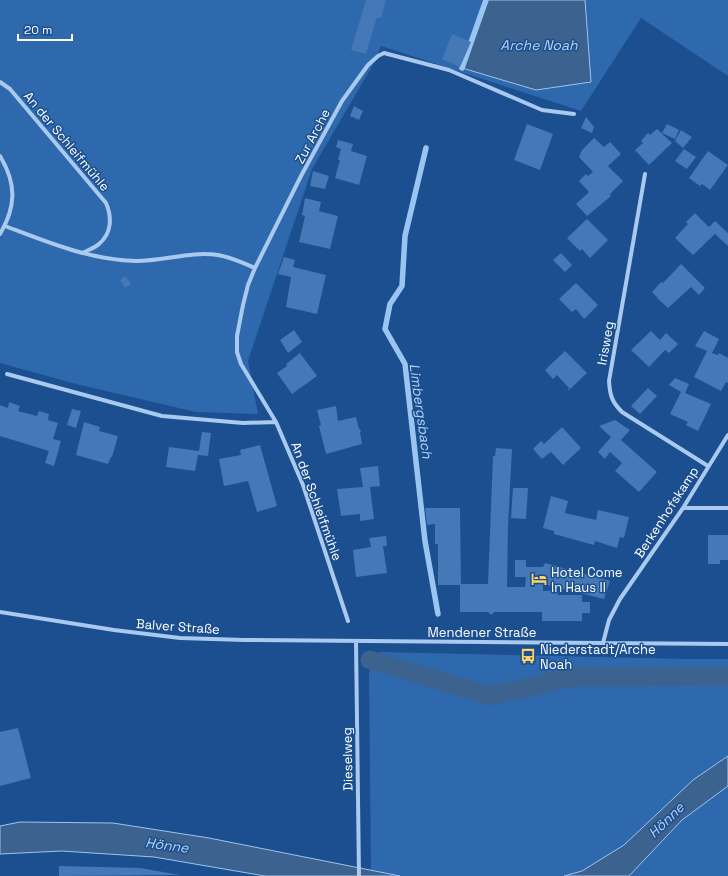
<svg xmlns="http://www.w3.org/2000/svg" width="728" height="876" font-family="'Space Grotesk',sans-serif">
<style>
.green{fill:#2e69ad}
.water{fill:#3c6290;stroke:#9cc4f0}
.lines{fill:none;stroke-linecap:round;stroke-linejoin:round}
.stream{stroke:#9cc4f0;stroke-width:5.5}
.canal{stroke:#3c6290;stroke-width:19}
.building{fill:#4478b7}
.minor{stroke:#a9c9ee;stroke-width:4}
.labels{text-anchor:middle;stroke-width:3;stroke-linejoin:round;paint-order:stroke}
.street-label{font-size:13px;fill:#fff;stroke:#1b4f8f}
.poi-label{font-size:13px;fill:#fff;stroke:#1b4f8f;text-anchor:start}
.water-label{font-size:14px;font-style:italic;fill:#b5d3f5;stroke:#1b4f8f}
</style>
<rect width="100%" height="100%" fill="#1b4f8f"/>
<!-- green -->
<path class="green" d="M0 0H486L463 68 591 82 585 0H728V76L641 18 581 111 381 46 374 63 312 169 248 361 258 414 196 412 76 384 0 363Z
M380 652 688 659H728V876H371L369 672Z"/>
<!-- water -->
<path class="water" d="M486 0H585L591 82 536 90 462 68Z
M728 756V786L682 820 629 876H564L582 871 624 845 693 780Z
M20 822 113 823 209 838 400 876H265L154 857 62 851 0 854V826Z"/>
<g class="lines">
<!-- stream -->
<path class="stream" d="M462 68 486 0
M426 148 405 236 402 286 390 304 385 329 405 364 425 541 438 614"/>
<!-- canal -->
<path class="canal" d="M370 660 491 696 572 677 728 676"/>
</g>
<!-- building -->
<path class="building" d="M366 0H386L381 18 377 17 366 54 351 50Z
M452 34 471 42 460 67 442 59Z
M354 106 363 111 359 120 350 116Z
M586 117 594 127 592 133 581 128Z
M527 124 553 134 540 170 514 160Z
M667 124 679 130 675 139 662 133Z
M657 129 672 143 649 165 635 150 643 143 641 141 648 133 650 135Z
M681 130 692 137 683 148 675 141Z
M594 138 604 147 610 142 621 154 608 166 623 181 610 194 611 196 587 216 576 204 589 192 579 181 586 174 588 176 593 172 579 157 582 150Z
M338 140 353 144 351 151 367 156 359 185 335 178 340 160H338L341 149 336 147Z
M684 149 696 157 687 169 675 161Z
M708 151 728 165 710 190 702 184 700 186 689 178Z
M313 171 329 176 325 189 310 186Z
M305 198 321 202 319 211 338 216 330 249 299 242 305 216 302 215Z
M695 213 709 227 715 221 728 233V246L715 234 693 255 675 238 688 224 686 222Z
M587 219 608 240 590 258 582 249 580 251 567 238Z
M561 253 572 265 565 272 553 260Z
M284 257 295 260 293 267 326 275 317 314 286 307 291 277 278 274Z
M681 264 705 288 699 295 691 287 668 308 657 298H658L652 292 661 282 663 283Z
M125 276 131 284 125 288 120 280Z
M576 283 598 305 584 319 576 309 572 312 559 299Z
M294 330 302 342 288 353 280 340Z
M651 331 660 340 666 333 678 344 669 353 665 350 649 367 631 350Z
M704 331 719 339 712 353 718 355 719 353 728 358V383L726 382 721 391 694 377 707 351 695 346Z
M565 351 587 373 568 391 569 388 557 375 553 379 545 370Z
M300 353 317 376 292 394 277 373 287 366 286 364Z
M675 378 689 384 685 393 711 404 698 431 686 425 688 422 670 414 681 392 669 385Z
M648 388 657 396 640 414 631 406Z
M9 402 20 406 18 411 37 416 39 411 49 414 48 420 58 423 53 439 61 441 54 466 45 463 49 451 0 436V405L8 408Z
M336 406 338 421 356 417 359 429H360L361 432H360L362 444 326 454 319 426 321 425 317 410Z
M72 409 81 411 76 428 67 425Z
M615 420 630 430 621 440 657 472 639 492 615 471 622 463 610 452 605 459 598 452 611 437 599 426Z
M84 422 100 427 99 431 118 436 112 457H111L108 464 76 455Z
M562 427 581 448 563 465 551 452 542 459 533 449 541 441 544 444Z
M202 432 211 433 208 456 198 455 195 471 166 467 169 447 199 451Z
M260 445 277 506 257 512 248 481 224 486 219 459 241 455 240 450Z
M496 448 512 449 508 526 507 587H525L526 577H515V560H526V567H543L545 563 610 581 604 599 543 584V591L558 590V595H582V602H590V613H582V621H542V612H494L491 615 488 612H460V585H438V544H435V524L427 525 425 508H460L461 584H488L493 456H495Z
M378 466 380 486 370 487 374 519 360 521V514L341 516 337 489 363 487 360 468Z
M513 488H528L526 519 511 518Z
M551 496 568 501 565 513 596 520 598 510 629 517 624 538 620 537 617 548 595 541 594 545 583 542 554 534V531L543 528Z
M708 535H728V560H720V564H708Z
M386 536 387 546H383L387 573 356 577 353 550 371 547 369 538Z
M18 728 31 778 0 786V732Z
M59 866 140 868 180 875 59 876Z"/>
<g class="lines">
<!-- minor -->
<path class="minor" d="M0 82 10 89 106 203C112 217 112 233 99 244 95 248 88 250 82 253
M0 156C17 184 16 207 0 234
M645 174 609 381C610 396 612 402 622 412L708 466
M5 226C47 242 90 260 136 261 164 261 191 251 218 255 231 257 243 263 255 268
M7 374 162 416 243 423 276 422 303 485 348 621
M276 422 241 364 237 352V336L243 305 248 285 255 268 301 176 342 101 368 65 378 56 384 53 449 70 542 110 574 114
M683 508H728
M0 612 114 630 180 638 244 640 728 644
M356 641 359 876
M603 643 609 620 620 599 683 508 728 435"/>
</g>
<!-- icons -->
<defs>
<symbol id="hotel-bare" viewBox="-9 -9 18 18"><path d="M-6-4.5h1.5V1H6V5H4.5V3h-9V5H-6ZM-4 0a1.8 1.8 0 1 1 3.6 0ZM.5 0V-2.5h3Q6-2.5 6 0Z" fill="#ffd166" stroke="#1b4f8f" stroke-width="2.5" paint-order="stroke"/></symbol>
<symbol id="bus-bare" viewBox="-9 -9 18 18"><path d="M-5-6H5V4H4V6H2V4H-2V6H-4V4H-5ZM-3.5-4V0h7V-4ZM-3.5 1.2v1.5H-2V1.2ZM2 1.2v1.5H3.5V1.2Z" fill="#ffd166" stroke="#1b4f8f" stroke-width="2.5" paint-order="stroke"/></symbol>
</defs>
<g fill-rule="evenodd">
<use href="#hotel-bare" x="528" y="568" width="22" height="22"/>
<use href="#bus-bare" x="517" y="645" width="22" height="22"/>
</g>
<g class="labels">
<!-- street labels -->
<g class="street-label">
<text transform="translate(312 136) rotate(-62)" y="5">Zur Arche</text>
<text transform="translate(67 141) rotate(50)" y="5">An der Schleifmühle</text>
<text transform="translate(605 343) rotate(-80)" y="5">Irisweg</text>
<text transform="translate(317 501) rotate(70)" y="5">An der Schleifmühle</text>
<text transform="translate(666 512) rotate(-57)" y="5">Berkenhofskamp</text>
<text transform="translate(178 626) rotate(4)" y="5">Balver Straße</text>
<text x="482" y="637">Mendener Straße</text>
<text transform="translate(347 759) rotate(-91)" y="5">Dieselweg</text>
</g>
<!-- poi labels -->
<g class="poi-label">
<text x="551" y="577">Hotel Come<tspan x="551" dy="15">In Haus II</tspan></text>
<text x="540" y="654">Niederstadt/Arche<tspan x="540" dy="15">Noah</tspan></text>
</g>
<!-- water labels -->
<g class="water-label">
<text x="539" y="50">Arche Noah</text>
<text transform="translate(421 411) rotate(82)" y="5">Limbergsbach</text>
<text transform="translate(666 820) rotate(-44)" y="5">Hönne</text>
<text transform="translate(167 845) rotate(8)" y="5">Hönne</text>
</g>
</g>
<!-- scale -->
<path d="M18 34v6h54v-6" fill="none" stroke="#ffffff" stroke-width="2"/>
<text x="24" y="34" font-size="12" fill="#ffffff" stroke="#1b4f8f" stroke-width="3" paint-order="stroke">20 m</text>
</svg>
